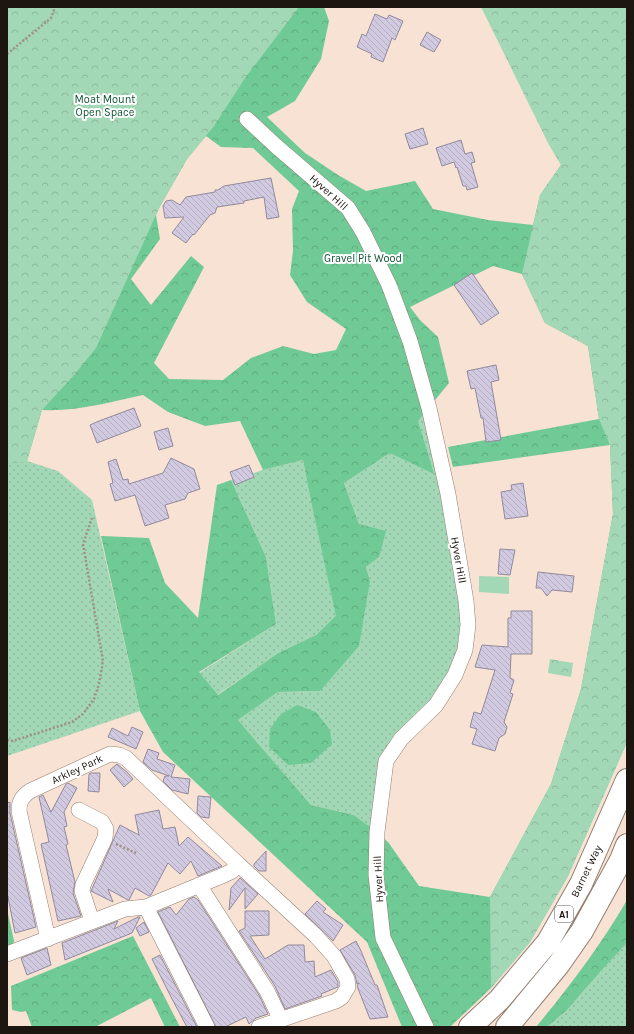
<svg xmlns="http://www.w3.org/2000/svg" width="634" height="1034" font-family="Karla,sans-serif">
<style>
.grass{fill:url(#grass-dots)}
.forest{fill:url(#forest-crowns);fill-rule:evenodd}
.park{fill:url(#park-crowns)}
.garden{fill:#a3d8b6}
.building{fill:url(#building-back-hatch);stroke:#91899d}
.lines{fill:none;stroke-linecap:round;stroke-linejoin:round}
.minor-casing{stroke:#927f71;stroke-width:16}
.trunk-casing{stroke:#927f71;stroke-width:24}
.path{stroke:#9f8f84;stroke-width:2.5;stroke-dasharray:2 2;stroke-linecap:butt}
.minor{stroke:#fff;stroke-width:15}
.trunk{stroke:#fff;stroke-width:22}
.labels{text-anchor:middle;stroke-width:4;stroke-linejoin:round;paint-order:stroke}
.shield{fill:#fff;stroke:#615b58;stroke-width:1}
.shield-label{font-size:10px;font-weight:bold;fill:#1d1510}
.park-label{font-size:11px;fill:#0e5432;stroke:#fff}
.street-label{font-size:11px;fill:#1d1510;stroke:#fff}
</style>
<defs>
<pattern id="grass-dots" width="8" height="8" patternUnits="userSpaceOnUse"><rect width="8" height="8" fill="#a3d8b6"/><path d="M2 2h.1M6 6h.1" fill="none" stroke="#8cb89b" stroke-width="1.8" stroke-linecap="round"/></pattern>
<pattern id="forest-crowns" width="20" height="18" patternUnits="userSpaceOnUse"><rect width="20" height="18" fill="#6fca95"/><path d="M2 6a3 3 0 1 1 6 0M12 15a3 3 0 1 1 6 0" fill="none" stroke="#60ad7f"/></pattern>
<pattern id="park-crowns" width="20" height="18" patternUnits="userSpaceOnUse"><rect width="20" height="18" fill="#a3d8b6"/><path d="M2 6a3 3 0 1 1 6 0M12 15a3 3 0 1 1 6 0" fill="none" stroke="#8cb89b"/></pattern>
<pattern id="building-back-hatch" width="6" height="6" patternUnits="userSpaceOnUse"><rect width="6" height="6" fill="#d2cae0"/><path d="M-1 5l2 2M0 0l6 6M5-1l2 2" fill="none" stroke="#b4adbf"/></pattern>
</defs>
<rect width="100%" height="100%" fill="#f8e2d3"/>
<!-- grass -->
<path class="grass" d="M429 408 466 601 455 675 386 761 377 832 354 815 311 805 238 720 278 692 320 691 370 581 366 567 379 557 359 524 344 483 390 453Z
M303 460 310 497 337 616 316 635 278 653 217 695 199 673 276 624 266 557 231 480 263 470Z
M27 461 58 471 92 500 140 711 7 756V464Z
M627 943V1027H547L567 1010 601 971Z"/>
<!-- forest -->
<path class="forest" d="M277 7H324L329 21 321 59 295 101 267 117 305 153 338 175 366 191 415 181 433 209 488 220 533 225 540 195 561 165 627 395V742L568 876 530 942 491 988 450 1027H402L367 942 163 752 140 711 101 536 149 538 165 583 198 618 217 485 231 480 266 557 276 624 199 672 218 695 278 653 316 635 336 616 310 497 303 460 263 470 240 421 205 426 168 412 143 395C110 402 76 412 42 410L27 461 7 464V359ZM206 136 221 147 253 148 299 191 292 209 293 251 290 275 307 302 346 329 336 350 314 354 283 346 251 358 223 380 169 379 154 363 204 267 191 256 151 305 131 279 160 239 156 215 159 208 187 159ZM493 266 522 274 545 323 588 346 599 419 448 447 453 467 610 445 613 514 581 689 551 784 490 897 419 886 388 842 377 832 354 815 311 805 238 720 278 692 320 691 359 646 370 581 366 567 379 557 386 531 359 524 344 483 390 453 434 474 418 421 449 383 438 337 420 320 410 307Z
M297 705 316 712 330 730 332 744 311 763 288 765 269 747 270 729 281 714Z
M627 900V943L601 971 567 1010 547 1027H536C569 987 601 945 627 900Z
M7 909 14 941 12 948H7Z
M133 936 180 1027H165L151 998 95 1027H32L26 1011 21 1012 12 1010 11 986Z"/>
<!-- park -->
<path class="park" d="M7 7H299L245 78 214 126 187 159 159 208 96 348 75 374 42 410 27 461 7 464Z
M481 7H627V742L568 876 530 942 491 988 490 897 551 784 581 689 613 514 610 445 599 419 588 346 545 323 522 274 540 195 561 165 549 145Z
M550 659 573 663 571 677 548 673Z"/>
<!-- garden -->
<path class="garden" d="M479 576 509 577V594L479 592Z"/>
<!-- building -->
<path class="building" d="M375 14 387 19 389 15 403 21 395 40 392 38 383 62 371 57 372 54 357 47 362 34 366 36Z
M427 32 441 40 434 52 420 45Z
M423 128 428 144 410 149 405 134Z
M461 140 465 154 472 152 475 162 471 163 478 187 467 190 466 186H463L457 167 456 168 454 162 442 166 436 148Z
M271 178 279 217 267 219 264 197 244 201V203L217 207 215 213 210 215 194 235 193 234 186 243 172 233 184 217 165 218 163 206 166 201 172 200 180 205 186 197 215 192V190H218L224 186Z
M472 273 499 313 481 325 454 285Z
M496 365 499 380 491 382 501 440 486 442 483 418H481L475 388 471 389 467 371Z
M134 408 141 426 97 443 90 425 99 421Z
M168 428 173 446 159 450 154 432Z
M171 458 194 469 200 489 188 493 185 499 165 505 169 518 145 526 135 495 115 501 110 484 113 483 108 462 116 459 123 480 128 479 129 484 163 473Z
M249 465 254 477 235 485 230 472Z
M523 483 528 516 505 519 501 492 512 490 511 485Z
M500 549 515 550 510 575 498 574Z
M538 572 574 576 572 592 552 590 547 596 541 588H536Z
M511 611H532V654H511L510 678 514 680 510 693 513 694 504 722 507 727 505 734 499 738 495 751 472 744 477 729 470 727 474 712 481 714 495 670 475 667 482 645 508 647V618H511Z
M132 727 143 732 136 749 108 737 112 728 128 736Z
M148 749 159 753 157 759 175 765 171 777 190 779 188 794 172 790 163 781 165 776H169L152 770 143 762Z
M117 764 127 772 133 779 124 787 110 770Z
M91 773H100L99 792 88 791 89 774Z
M68 783 77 788 64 812 67 826 64 827 68 844 66 845 75 882 73 893 81 916 58 921 41 844 49 842 39 797 43 795 51 812 66 784Z
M198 796 211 797 209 818 201 817 197 813Z
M10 802V813L36 927 15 933 7 892V803Z
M159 810 163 829 175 827 179 846 188 837 222 866 198 876 191 861 180 874 168 863 151 895 149 896 135 888 129 900H128L108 889 113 902 91 891 120 825 139 835 135 815Z
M266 851V871H259L254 866V864Z
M240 878 258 894 245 909V888L229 910 231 888Z
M194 897 198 900 259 995 268 1014 256 1018 249 1024 246 1017 225 1027H216L158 912 170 907 176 915 189 899Z
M317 901 326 909 323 912 343 925 333 941 305 914Z
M245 911H269V935L250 936 265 959 288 945H304L305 962 314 961 315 977 331 970 338 982V987L321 994 322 996 285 1009 275 986 239 931 245 928Z
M138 917H140L132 933 65 960 62 943 118 921 114 929Z
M144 922 149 932 140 936 136 928Z
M356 941 361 951 375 985H377L388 1017 370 1019 357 986 359 983 357 984 355 975 340 950Z
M47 948 51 965 27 975 21 958Z
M160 955 197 1027H187L171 997 152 959Z"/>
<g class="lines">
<defs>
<path id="minor" d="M247 119 276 146 348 208 363 232 389 285 410 341 429 408 448 494 466 601 468 625 465 650 455 675 436 705 401 739 386 761 377 832 376 875 383 938 426 1027
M79 810 102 822 106 829 105 838 83 885 82 891 92 921
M199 885 267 991 281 1020
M146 907 207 1027
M48 939 19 811C19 801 22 797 30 791L110 754 119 755 126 758 238 864
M7 954 125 909 146 907 224 875 232 871 238 864 315 935 334 956 347 979 348 987 342 997 336 1001 259 1027"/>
<path id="trunk" d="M470 1027 499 1000 548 942 581 884 627 780
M507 1027 559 964 582 931 621 860 627 845"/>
</defs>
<!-- minor casing -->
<use href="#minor" class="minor-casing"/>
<!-- trunk casing -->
<use href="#trunk" class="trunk-casing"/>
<!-- path -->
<path class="path" d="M7 54 51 18 55 7
M7 740 13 741 72 722 83 714 94 699 99 684 103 661 83 544 92 518
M116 844 136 853"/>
<!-- minor -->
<use href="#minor" class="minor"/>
<!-- trunk -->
<use href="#trunk" class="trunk"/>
</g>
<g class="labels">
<!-- shield labels -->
<rect class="shield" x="555" y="906" width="18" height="16" rx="3"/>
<g class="shield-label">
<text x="564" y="918">A1</text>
</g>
<!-- park labels -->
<g class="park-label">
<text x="105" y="103">Moat Mount<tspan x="105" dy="13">Open Space</tspan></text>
<text x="363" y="262">Gravel Pit Wood</text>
</g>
<!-- street labels -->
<g class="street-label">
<text transform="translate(329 192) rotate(42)" y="4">Hyver Hill</text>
<text transform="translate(459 560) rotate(80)" y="4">Hyver Hill</text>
<text transform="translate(77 769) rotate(-25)" y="4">Arkley Park</text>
<text transform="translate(586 871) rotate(-64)" y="4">Barnet Way</text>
<text transform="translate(378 879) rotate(-93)" y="4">Hyver Hill</text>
</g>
</g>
<!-- border -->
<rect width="634" height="1034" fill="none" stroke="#1d1510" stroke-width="16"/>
</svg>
